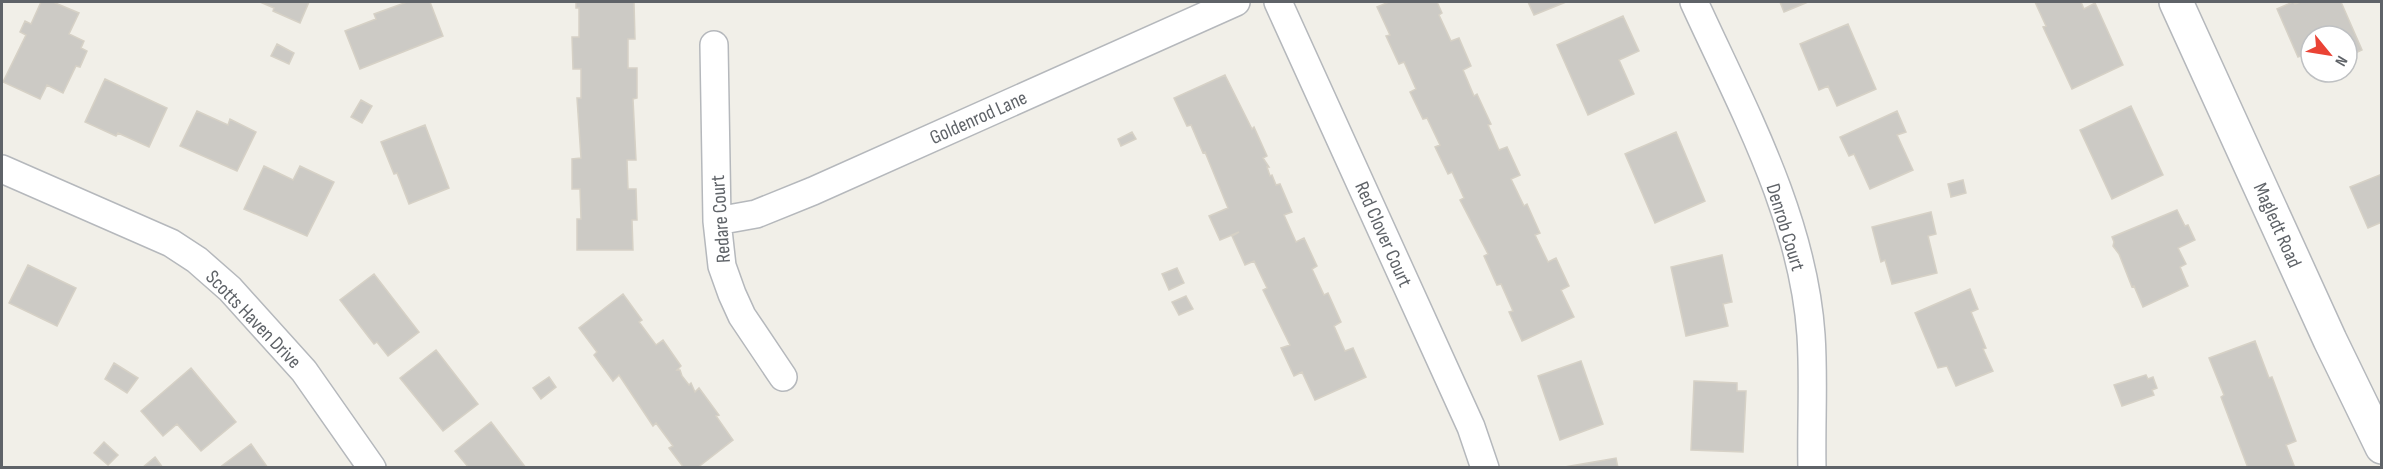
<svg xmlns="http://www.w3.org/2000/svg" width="2383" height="469" font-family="'Sofia Sans Condensed',sans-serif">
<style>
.building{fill:#cccac5;stroke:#d6d1c6;stroke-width:1.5}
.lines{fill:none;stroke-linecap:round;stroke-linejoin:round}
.minor-casing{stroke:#b5b8bc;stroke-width:30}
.tertiary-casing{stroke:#b5b8bc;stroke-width:36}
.minor{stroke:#fff;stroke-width:27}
.tertiary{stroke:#fff;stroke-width:33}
.labels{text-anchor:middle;stroke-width:4.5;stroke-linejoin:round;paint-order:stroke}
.street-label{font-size:20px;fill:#5f6368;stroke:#fff}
</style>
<rect width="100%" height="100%" fill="#f1efe8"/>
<!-- building -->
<path class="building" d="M41 2H53L79 13 69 34 84 41 81 48 87 51 80 67 76 66 63 93 47 85 40 99 3 82 26 35 20 32 25 21 31 24Z
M260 2H309L300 23 273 11 274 8Z
M407 2H430L443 36 360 69 345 31 376 19 374 14Z
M576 2H634L635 39H628V68H637V98L633 99 636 160H627L628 189H636L637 220H632L633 250H577V219H581L580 189H572V159L581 158 577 98H581V69H573L572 37H579V8H576Z
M1389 2H1437L1442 13 1439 15 1451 41 1459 38 1471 66 1463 70 1474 96 1477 94 1491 124 1488 125 1499 150 1507 147 1520 175 1511 179 1524 206 1527 204 1540 233 1535 235 1548 262 1556 258 1569 286 1561 290 1574 317 1522 341 1509 312 1513 311 1501 284 1497 285 1484 256 1488 254 1460 200 1464 198 1452 172 1448 174 1435 147 1440 145 1427 118 1423 119 1410 92 1416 89 1404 62 1399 64 1386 36 1390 35 1377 7Z
M1528 2H1566L1534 15Z
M1780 2H1808L1784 12Z
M2035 2H2081L2084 9 2095 3 2123 65 2072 89 2043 27 2046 26Z
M2293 2 2295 4 2301 2H2341L2362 50 2347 57V36H2311V55L2310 52 2298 57 2277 9Z
M1623 16 1639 51 1619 60 1634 94 1588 115 1557 45Z
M1848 24 1876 89 1837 106 1828 86 1819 90 1800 44Z
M277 44 294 53 289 64 271 56Z
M1225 75 1252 129 1254 127 1267 156 1263 158 1269 167H1267L1270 176 1272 175 1276 185 1280 184 1292 212 1284 215 1296 242 1304 238 1317 266 1312 269 1324 295 1328 293 1341 322 1334 326 1345 351 1353 348 1366 377 1315 400 1302 372 1294 376 1281 348 1290 345 1263 290 1267 288 1254 261 1245 265 1232 236 1239 232 1220 240 1209 216 1228 208 1205 152 1203 153 1191 125 1187 126 1174 98Z
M105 79 167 108 149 147 118 133 116 136 85 122Z
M361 100 372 106 362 123 351 117Z
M2131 106 2163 175 2112 199 2080 130Z
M197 111 228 125 230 119 256 132 237 171 180 146Z
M1897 111 1906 132 1897 135 1913 170 1870 189 1854 154 1849 156 1840 137Z
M425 125 449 188 409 204 397 173 394 174 381 142Z
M1132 132 1136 139 1121 146 1118 139Z
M1676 132 1705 201 1655 223 1625 154Z
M264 166 293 180 300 166 334 182 307 236 244 209Z
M2382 174V222L2368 228 2350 187Z
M1963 180 1966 193 1951 197 1948 184Z
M2177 210 2185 226 2188 225 2195 240 2178 248 2186 264 2180 267 2188 286 2143 307 2134 286 2132 287 2119 254 2113 246 2114 242 2112 237Z
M1931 212 1936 234 1928 236 1937 273 1892 284 1885 260 1881 262 1872 227Z
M1722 255 1732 302 1723 304 1728 326 1686 336 1671 267Z
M28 265 76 288 57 326 9 303Z
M1177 268 1184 283 1169 290 1162 274Z
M374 274 419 332 388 356 377 342 374 344 340 300Z
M1970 289 1978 309 1971 312 1986 348 1983 349 1993 371 1956 386 1947 366 1938 368 1915 313Z
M623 294 642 320 639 322 656 345 663 340 681 366 677 370H680L682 376 689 385 691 383 695 392 699 388 719 415 716 416 733 440 697 468H684L669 448 673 446 656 423 653 426 619 375 613 381 594 355 597 352 579 328Z
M1186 296 1193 309 1179 315 1172 302Z
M2255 341 2269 378 2272 377 2296 441 2286 445 2295 468H2248L2221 397 2224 395 2209 358Z
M436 350 478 404 443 431 400 378Z
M1581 361 1603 424 1560 440 1538 376Z
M114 363 138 378 127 393 105 379Z
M191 368 236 422 201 451 177 424 163 436 141 411Z
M2146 375 2148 379 2153 377 2157 388 2152 390 2154 395 2122 406 2114 385Z
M549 377 556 387 541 399 533 388Z
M1694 381 1737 383V391H1746L1743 452 1691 450Z
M491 422 526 468H469L455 451Z
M104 442 118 455 108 465 94 453Z
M251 444 268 468H219Z
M155 457 163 468H142Z
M1616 458 1618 468H1565V467Z"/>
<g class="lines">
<defs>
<path id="minor" d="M1278 2 1471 427 1485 468
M1694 2C1742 107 1803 217 1811 335 1814 379 1811 424 1812 468
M714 45 717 221 722 266 732 294 742 316 783 377
M2 169 171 243 197 260 230 289 304 371 372 468
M717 221 756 214 813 191 1236 2"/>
<path id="tertiary" d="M2176 2 2330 340 2382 447"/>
</defs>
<!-- minor casing -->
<use href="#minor" class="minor-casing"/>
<!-- tertiary casing -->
<use href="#tertiary" class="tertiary-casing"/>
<!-- minor -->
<use href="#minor" class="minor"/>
<!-- tertiary -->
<use href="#tertiary" class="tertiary"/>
</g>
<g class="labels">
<!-- street labels -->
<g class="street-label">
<text transform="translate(978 117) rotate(-24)" y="7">Goldenrod Lane</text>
<text transform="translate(720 219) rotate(-94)" y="7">Redare Court</text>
<text transform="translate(2278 225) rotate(66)" y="7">Magledt Road</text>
<text transform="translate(1786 227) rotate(73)" y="7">Denrob Court</text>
<text transform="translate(1384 234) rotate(66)" y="7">Red Clover Court</text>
<text transform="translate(254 319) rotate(46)" y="7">Scotts Haven Drive</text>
</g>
</g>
<!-- border -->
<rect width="2383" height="469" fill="none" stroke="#5f6368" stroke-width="6"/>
<!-- north arrow -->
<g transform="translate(2329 54) rotate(120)"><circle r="28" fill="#ffffff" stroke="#bfc1c3" stroke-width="1.5"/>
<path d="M0-4.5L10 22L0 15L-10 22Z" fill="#ea4335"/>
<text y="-9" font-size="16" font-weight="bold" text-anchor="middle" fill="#5f6368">N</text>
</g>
</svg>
